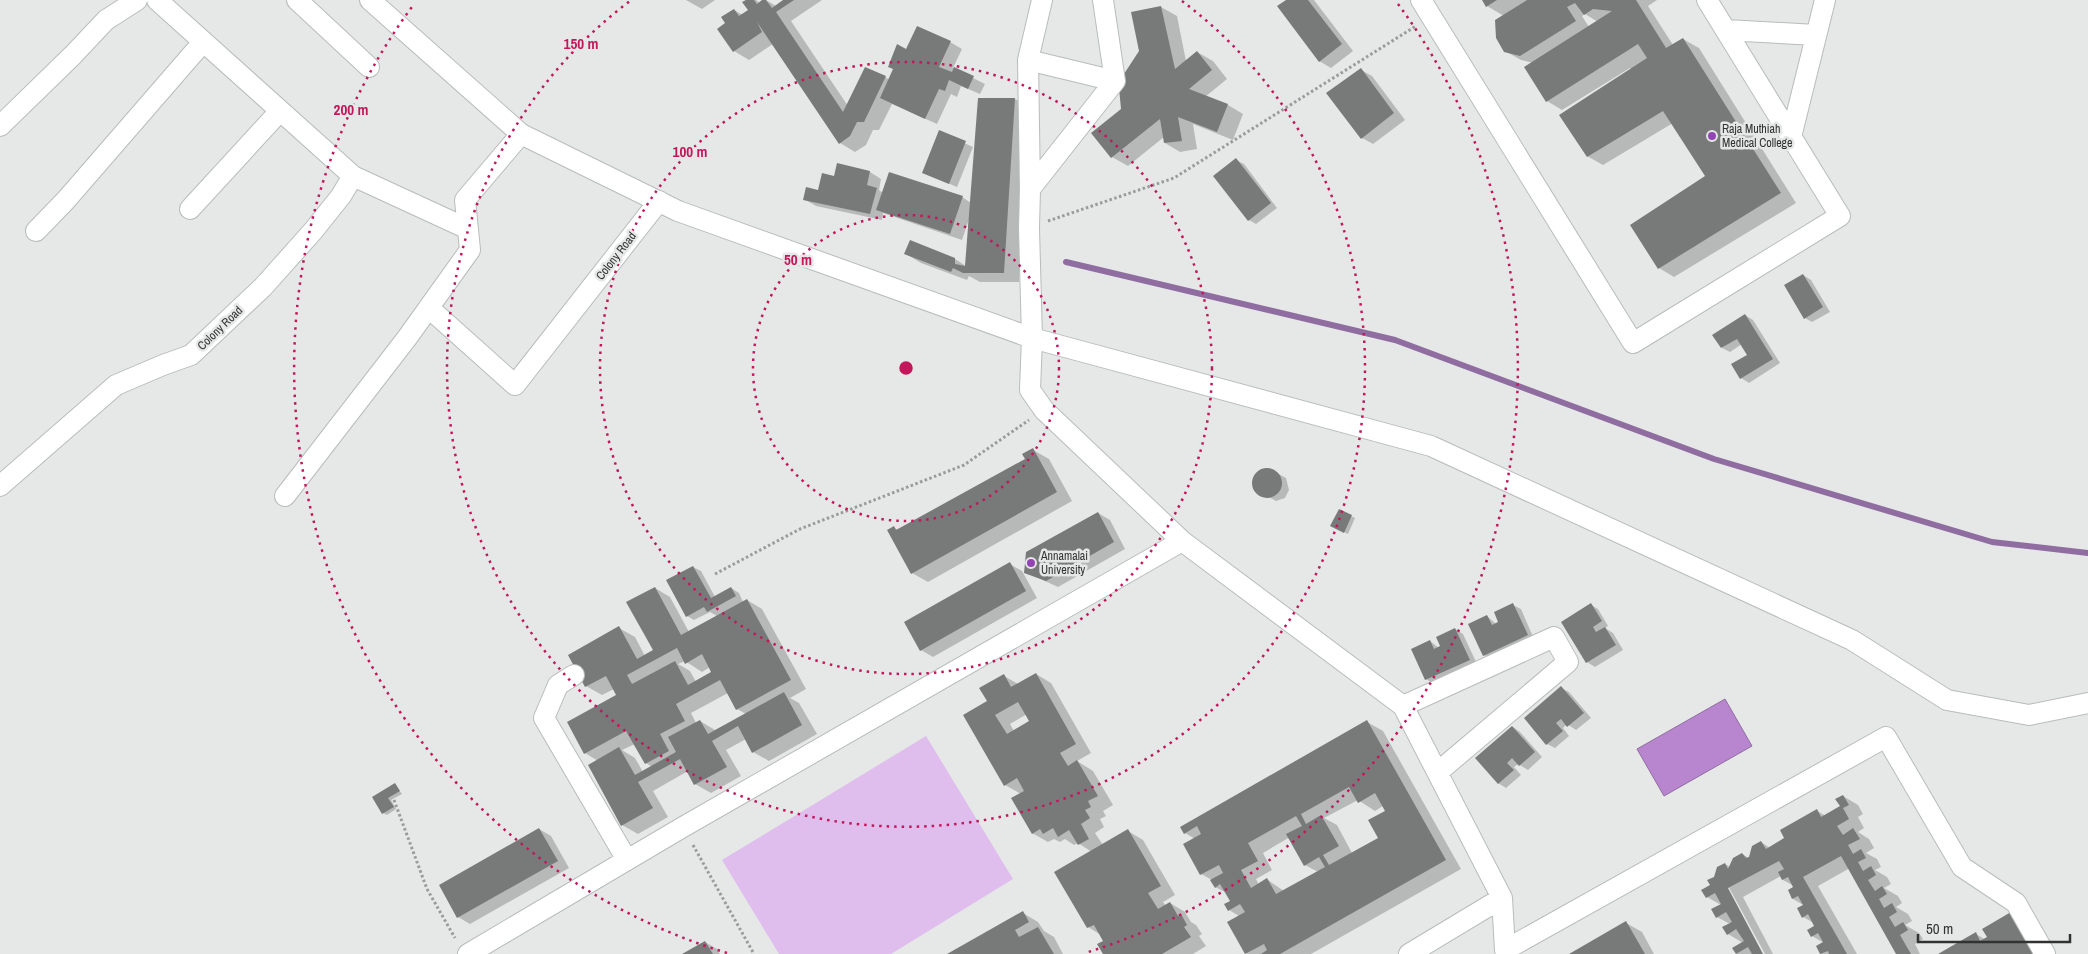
<svg xmlns="http://www.w3.org/2000/svg" width="2088" height="954" font-family="'Archivo Narrow',sans-serif">
<style>
.green{fill:#dfbeee}
.water{fill:#b886cf;stroke:#906da0}
.shadow{fill:#0003;fill-rule:evenodd}
.lines{fill:none;stroke-linecap:round;stroke-linejoin:round}
.stream{stroke:#906da0;stroke-width:6}
.building{fill:#777a79;fill-rule:evenodd}
.minor-casing{stroke:#b8bcba;stroke-width:22}
.path{stroke:#999c9b;stroke-width:3;stroke-dasharray:2.5 2.5;stroke-linecap:butt}
.minor{stroke:#fff;stroke-width:20}
.ring{fill:none;stroke:#c2185b;stroke-width:2.5;stroke-dasharray:2.5 5}
.poi-dot{fill:#9445b5;stroke:#e5e8e7;stroke-width:2}
.labels{text-anchor:middle;stroke-width:5;stroke-linejoin:round;paint-order:stroke}
.poi-label{font-size:12px;fill:#313332;stroke:#e5e8e7;text-anchor:start}
.street-label{font-size:12px;fill:#313332;stroke:#e5e8e7}
.centre{fill:#c2185b;stroke:#e5e8e7;stroke-width:2.5}
.ring-label{font-size:15px;text-anchor:middle;font-weight:bold;fill:#c2185b;stroke:#e5e8e7;stroke-width:5;stroke-linejoin:round;paint-order:stroke}
</style>
<rect width="100%" height="100%" fill="#e5e8e7"/>
<!-- green -->
<path class="green" d="M926 736 1013 879 891 954H779L722 860Z"/>
<!-- water -->
<path class="water" d="M1725 699 1752 746 1664 796 1637 749Z"/>
<!-- shadow -->
<path class="shadow" d="M686 0H715L702 9Z
M748 0H756L760 3 766 0 776 6 785 0H822L791 21 848 106 885 77 890 80 907 50 950 42 962 49 953 68 985 84 980 94 961 86 957 97 951 94 937 124 892 104 879 130H873L866 145 855 152 840 143 773 44 749 60 734 51 727 24 734 10 743 15 749 11Z
M1288 0H1314L1353 51 1331 68 1319 61Z
M1484 0H1657L1648 6 1673 45 1683 39 1699 48 1796 203 1674 277 1659 268 1706 176 1673 123 1603 165 1587 156 1632 70 1630 68 1562 110 1547 101 1534 63 1521 60 1505 51 1504 16 1487 6ZM1585 14 1598 22 1589 27 1582 16Z
M1161 7 1177 16 1186 61 1197 52 1213 61 1227 79 1205 97 1228 105 1243 114 1233 140 1193 124 1197 149 1180 152 1165 143 1164 137 1128 166 1112 157 1122 109 1140 52 1133 13Z
M1361 70 1372 76 1405 120 1373 144 1362 138Z
M1015 99 1030 108 1019 282H980L969 276 967 280 921 263 906 254 955 259 966 266 969 219 962 240 883 213 882 220 816 206 804 199 819 191 835 178 870 172 881 179 879 190 883 193 962 197 971 203Z
M940 132 973 147 957 187 924 173Z
M1236 160 1244 164 1277 208 1256 224 1249 220Z
M1803 275 1811 280 1830 312 1812 322 1805 318Z
M1745 315 1753 320 1780 363 1749 383 1741 378 1733 365 1749 355 1742 344 1730 352 1722 348Z
M1033 450 1049 459 1072 501 928 582 912 573 894 528 899 530 1026 459Z
M1264 469H1269L1286 478 1289 490 1285 498 1276 501 1256 490 1254 482 1257 474Z
M1339 510 1355 518 1348 534 1332 526Z
M1098 513 1110 520 1125 549 1058 587 1025 572Z
M1010 564 1022 571 1037 598 933 657 921 650Z
M693 567 701 571 715 597 731 588 739 593 743 602 747 600 762 609 806 689 790 698 799 703 817 734 769 761 753 752 746 739 726 750 741 776 711 793 695 784 688 771 653 791 668 817 638 834 622 825 598 761 585 753 569 723 618 696 614 689 602 695 586 686 619 628 635 637 645 656 654 651 655 588 670 597 689 632 717 616 710 612 694 620 687 616ZM685 661 702 672 710 667 713 673 696 682 690 671 678 664ZM728 693 737 709 746 714 715 730 700 721 696 723 691 713ZM635 744 646 763 652 767 643 772 635 758 622 750Z
M1513 605 1521 609 1534 639 1491 659 1484 655 1487 616 1496 624Z
M1591 605 1598 609 1608 626 1605 628 1613 633 1623 650 1595 667 1587 662 1562 622Z
M1455 629 1463 634 1477 664 1434 684 1426 679 1430 641 1439 648Z
M1036 674 1051 683 1091 753 1077 761 1093 771 1113 805 1103 811 1106 816 1100 819 1104 827 1095 833 1103 845 1128 831 1143 840 1175 895 1163 902 1166 906 1170 903 1185 912 1191 922 1196 925 1202 934 1199 936 1206 946 1193 954H1104L1105 942 1101 935 1088 927 1056 873 1092 852 1078 843 1074 845 1065 839 1060 842 1054 839 1048 842 1032 833 1021 794 1005 785 988 702 1004 676 1018 684ZM1027 714 1031 722 1014 731 1010 724Z
M1561 688 1569 692 1591 718 1576 730 1567 724 1563 728 1569 736 1555 748 1547 744Z
M1367 722 1383 731 1461 869 1311 954H1247L1229 922 1239 916 1229 910 1231 901 1227 893 1215 887 1212 880 1201 874 1195 839 1185 833ZM1358 800 1375 811 1383 806 1386 811 1379 838 1352 853 1337 825 1324 818ZM1290 837 1305 865 1318 872 1284 891 1268 880 1259 885 1256 879 1272 870 1263 853Z
M1513 727 1520 732 1542 757 1528 770 1518 764 1514 767 1521 775 1506 788 1498 783Z
M395 785 402 794 391 800 396 809 387 815 383 813 374 797Z
M1843 796 1858 805 1863 814 1858 817 1864 828 1858 832 1869 839 1874 848 1866 853 1877 859 1881 867 1875 870 1887 877 1891 884 1884 888 1898 896 1902 903 1896 907 1908 914 1912 921 1905 925 1919 933 1923 939 1915 944 1920 954H1898L1850 868 1818 886 1857 954H1821L1817 947 1824 943 1812 936 1816 927 1814 923 1803 917 1805 906 1793 899 1789 891 1795 888 1794 886 1783 880 1781 876 1743 897 1773 954H1765L1726 882 1724 883 1762 954H1737L1734 948 1743 943 1728 934 1730 924 1717 917 1721 905 1707 897 1715 877 1725 864 1730 867 1742 854 1749 858 1761 842 1770 848 1786 838 1817 811 1826 816 1841 807Z
M539 829 551 836 569 868 470 924 458 917 440 886Z
M1023 913 1038 922 1044 931 1054 937 1063 954H949Z
M1626 923 1642 932 1654 954H1572Z
M1976 934 1986 940 1940 954Z
M705 942 717 949 720 954H685Z"/>
<g class="lines">
<!-- stream -->
<path class="stream" d="M1066 262 1395 340 1714 459 1992 542 2088 553"/>
</g>
<!-- building -->
<path class="building" d="M746 0H754L757 4 762 0H766L772 8 783 0H794L776 12 843 112 865 67 886 76 864 122H857L850 136 839 144 757 22 762 32 733 52 717 29 725 23 721 17 734 9 739 16 748 10 742 2Z
M1286 0H1308L1342 44 1319 62 1277 6Z
M1482 0H1497L1486 7Z
M1527 0H1636L1666 48 1683 38 1781 193 1658 269 1630 225 1705 176 1663 111 1587 157 1559 115 1647 58 1638 44 1546 102 1524 67 1612 11 1593 9 1584 15 1575 3 1567 7 1576 21 1520 56 1504 52 1496 38 1495 20Z
M1161 6 1175 69 1197 51 1212 70 1189 89 1228 104 1217 132 1178 117 1182 141 1164 143 1160 119 1111 158 1091 133 1121 109 1119 88 1124 74 1139 51 1131 12Z
M917 26 951 41 939 67 952 72 954 67 974 76 968 89 949 80 945 91 939 89 925 119 880 98 893 69 888 67 897 44 906 49Z
M1361 68 1394 113 1361 139 1326 93Z
M978 98H1015L1004 273H963L953 268 951 272 904 254 910 240 955 258V264L965 266Z
M939 130 966 141 949 184 922 173Z
M1236 158 1271 203 1248 221 1213 176Z
M837 163 870 171 867 185 877 188 870 214 803 200 806 187 818 190 822 173 834 176Z
M889 172 963 196 950 234 876 210Z
M1803 274 1823 307 1804 319 1784 285Z
M1745 314 1773 359 1740 379 1731 364 1747 355 1737 339 1721 348 1712 335Z
M1033 448 1057 492 911 574 887 530 894 526 896 530 1025 459 1022 454Z
M1252 483a15 15 0 1 1 30 0a15 15 0 1 1-30 0Z
M1339 509 1352 515 1344 533 1330 526Z
M1098 512 1114 542 1046 581 1024 573 1026 552Z
M1010 562 1026 591 920 651 904 622Z
M693 566 711 598 731 587 736 596 707 612 704 607 686 617 666 580Z
M655 587 681 635 747 599 791 680 736 710 720 680 676 704 685 721 660 734 669 751 645 764 626 731 584 754 567 722 616 695 606 676 585 687 568 655 619 626 637 659 653 650 626 602ZM677 648 685 664 702 654 711 672 688 685 675 661 632 684 627 675Z
M1513 603 1528 635 1483 656 1468 624 1487 615 1492 625 1498 622 1494 612Z
M1591 603 1602 621 1593 627 1596 632 1605 627 1616 645 1586 663 1561 622Z
M1455 628 1470 660 1425 680 1411 649 1430 640 1434 649 1440 646 1436 637Z
M1036 673 1076 744 1060 753 1068 766 1077 760 1098 796 1088 801 1091 807 1085 810 1090 818 1081 824 1089 839 1078 845 1069 830 1058 837 1053 828 1043 834 1040 829 1032 834 1011 798 1024 791 1017 778 1004 786 963 715 987 701 979 688 1004 674 1011 687ZM1018 702 1029 721 1007 734 995 715Z
M1561 686 1584 713 1567 727 1561 719 1556 723 1563 731 1546 745 1524 718Z
M784 692 802 725 752 753 738 726 712 741 727 767 694 785 680 759 638 782 653 808 621 826 588 765 619 747 635 775 676 752 668 737 700 720 708 734Z
M1367 720 1446 860 1280 954H1261L1267 950 1264 944 1245 954 1227 922 1245 912 1240 904 1228 911 1224 904 1230 901 1220 884 1215 888 1210 880 1223 873 1219 865 1200 875 1183 844 1201 834 1197 826 1184 834 1180 827ZM1349 787 1358 803 1375 793 1385 811 1368 820 1378 838 1329 865 1323 855 1339 846 1321 815 1306 824 1301 814ZM1296 816 1302 826 1286 834 1304 866 1319 857 1325 867 1276 894 1267 878 1251 888 1241 870 1258 861 1248 843Z
M1512 726 1535 752 1519 766 1512 758 1507 763 1514 770 1498 784 1475 758Z
M395 783 400 791 388 798 394 807 382 814 372 797Z
M1843 795 1849 805 1843 808 1849 819 1837 826 1843 835 1853 828 1860 839 1848 845 1853 854 1861 849 1866 858 1858 862 1863 871 1871 866 1876 875 1868 880 1875 891 1882 886 1887 894 1879 899 1884 908 1892 903 1897 912 1889 917 1895 927 1903 922 1908 930 1900 935 1911 954H1896L1841 856 1803 877 1847 954H1829L1828 951 1820 954 1816 946 1823 942 1818 933 1811 937 1807 930 1814 926 1808 914 1802 918 1797 908 1803 905 1798 896 1792 899 1788 890 1793 887 1788 877 1782 880 1778 872 1784 869 1779 861 1728 888 1763 954H1752L1748 947 1736 954 1732 948 1744 941 1736 929 1727 935 1722 927 1732 922 1726 912 1716 918 1711 909 1721 904 1715 893 1706 898 1701 890 1710 885 1707 880 1714 877 1717 867 1725 863 1728 869 1733 858 1742 853 1746 858 1749 857 1752 846 1761 841 1766 849 1784 838 1780 830 1817 809 1821 817 1840 806 1835 799Z
M539 828 558 861 457 918 439 885Z
M1128 829 1161 886 1148 893 1158 909 1170 902 1178 916 1181 914 1187 925 1184 927 1191 937 1162 954H1103L1097 944 1103 941 1094 925 1087 928 1054 872Z
M1023 911 1029 922 1015 930 1019 937 1038 927 1054 954H947Z
M2011 912 2035 954H1938L1976 932 1980 941 1987 937 1982 929Z
M1626 921 1645 954H1569Z
M705 941 713 954H682Z"/>
<g class="lines">
<defs>
<path id="minor" d="M297 0 369 67
M370 0 521 134 678 211 1032 338 1431 446 1852 640 1947 700 2029 715 2088 703
M1042 0 1028 60 1030 189 1029 228 1032 338 1030 390 1044 410 1182 541 1403 706 1502 898 1505 950 1508 954
M1421 0 1633 343 1840 216 1707 0
M1726 30 1816 35
M1028 60 1115 81
M0 126 73 55 106 20 137 0
M1791 137 1825 0
M353 176 468 229
M1030 189 1115 81 1103 0
M190 209 280 111
M36 231 66 200 203 42
M429 308 515 385 659 201
M0 486 116 385 163 365 191 355 263 287 313 231 341 196 353 176 157 0
M285 496 407 338 470 250 465 200 521 134
M574 675 558 685 544 718 627 860
M1403 706 1554 637 1568 662 1438 772
M1505 950 1886 737 1962 867 2016 903 2045 954
M468 954 683 827 1182 541
M1409 954 1502 898"/>
</defs>
<!-- minor casing -->
<use href="#minor" class="minor-casing"/>
<!-- path -->
<path class="path" d="M1048 221 1174 178 1416 26
M715 574 800 529 964 465 1029 420
M394 800 427 889 455 938
M693 845 754 954"/>
<!-- minor -->
<use href="#minor" class="minor"/>
</g>
<!-- distance rings -->
<g class="ring">
<circle cx="906" cy="368" r="153"/>
<circle cx="906" cy="368" r="306"/>
<path d="M1182 1A459 459 0 1 1 630 1"/>
<path d="M727 953A612 612 0 0 1 414 4M1398 4A612 612 0 0 1 1085 953"/>
</g>
<!-- markers -->
<g class="poi-dot">
<circle cx="1712" cy="136" r="5"/>
<circle cx="1031" cy="563" r="5"/>
</g>
<g class="labels">
<!-- poi labels -->
<g class="poi-label">
<text x="1722" y="133">Raja Muthiah<tspan x="1722" dy="14">Medical College</tspan></text>
<text x="1041" y="560">Annamalai<tspan x="1041" dy="14">University</tspan></text>
</g>
<!-- street labels -->
<g class="street-label">
<text transform="translate(616 256) rotate(-52)" y="4">Colony Road</text>
<text transform="translate(220 328) rotate(-44)" y="4">Colony Road</text>
</g>
</g>
<circle cx="906" cy="368" r="8" class="centre"/>
<g class="ring-label">
<text x="581" y="49">150 m</text>
<text x="351" y="115">200 m</text>
<text x="690" y="157">100 m</text>
<text x="798" y="265">50 m</text>
</g>
<!-- scale -->
<path d="M1918 934v8h152v-8" fill="none" stroke="#313332" stroke-width="2.5"/>
<text x="1926" y="934" font-size="15" fill="#313332" stroke="#e5e8e7" stroke-width="4" paint-order="stroke">50 m</text>
</svg>
